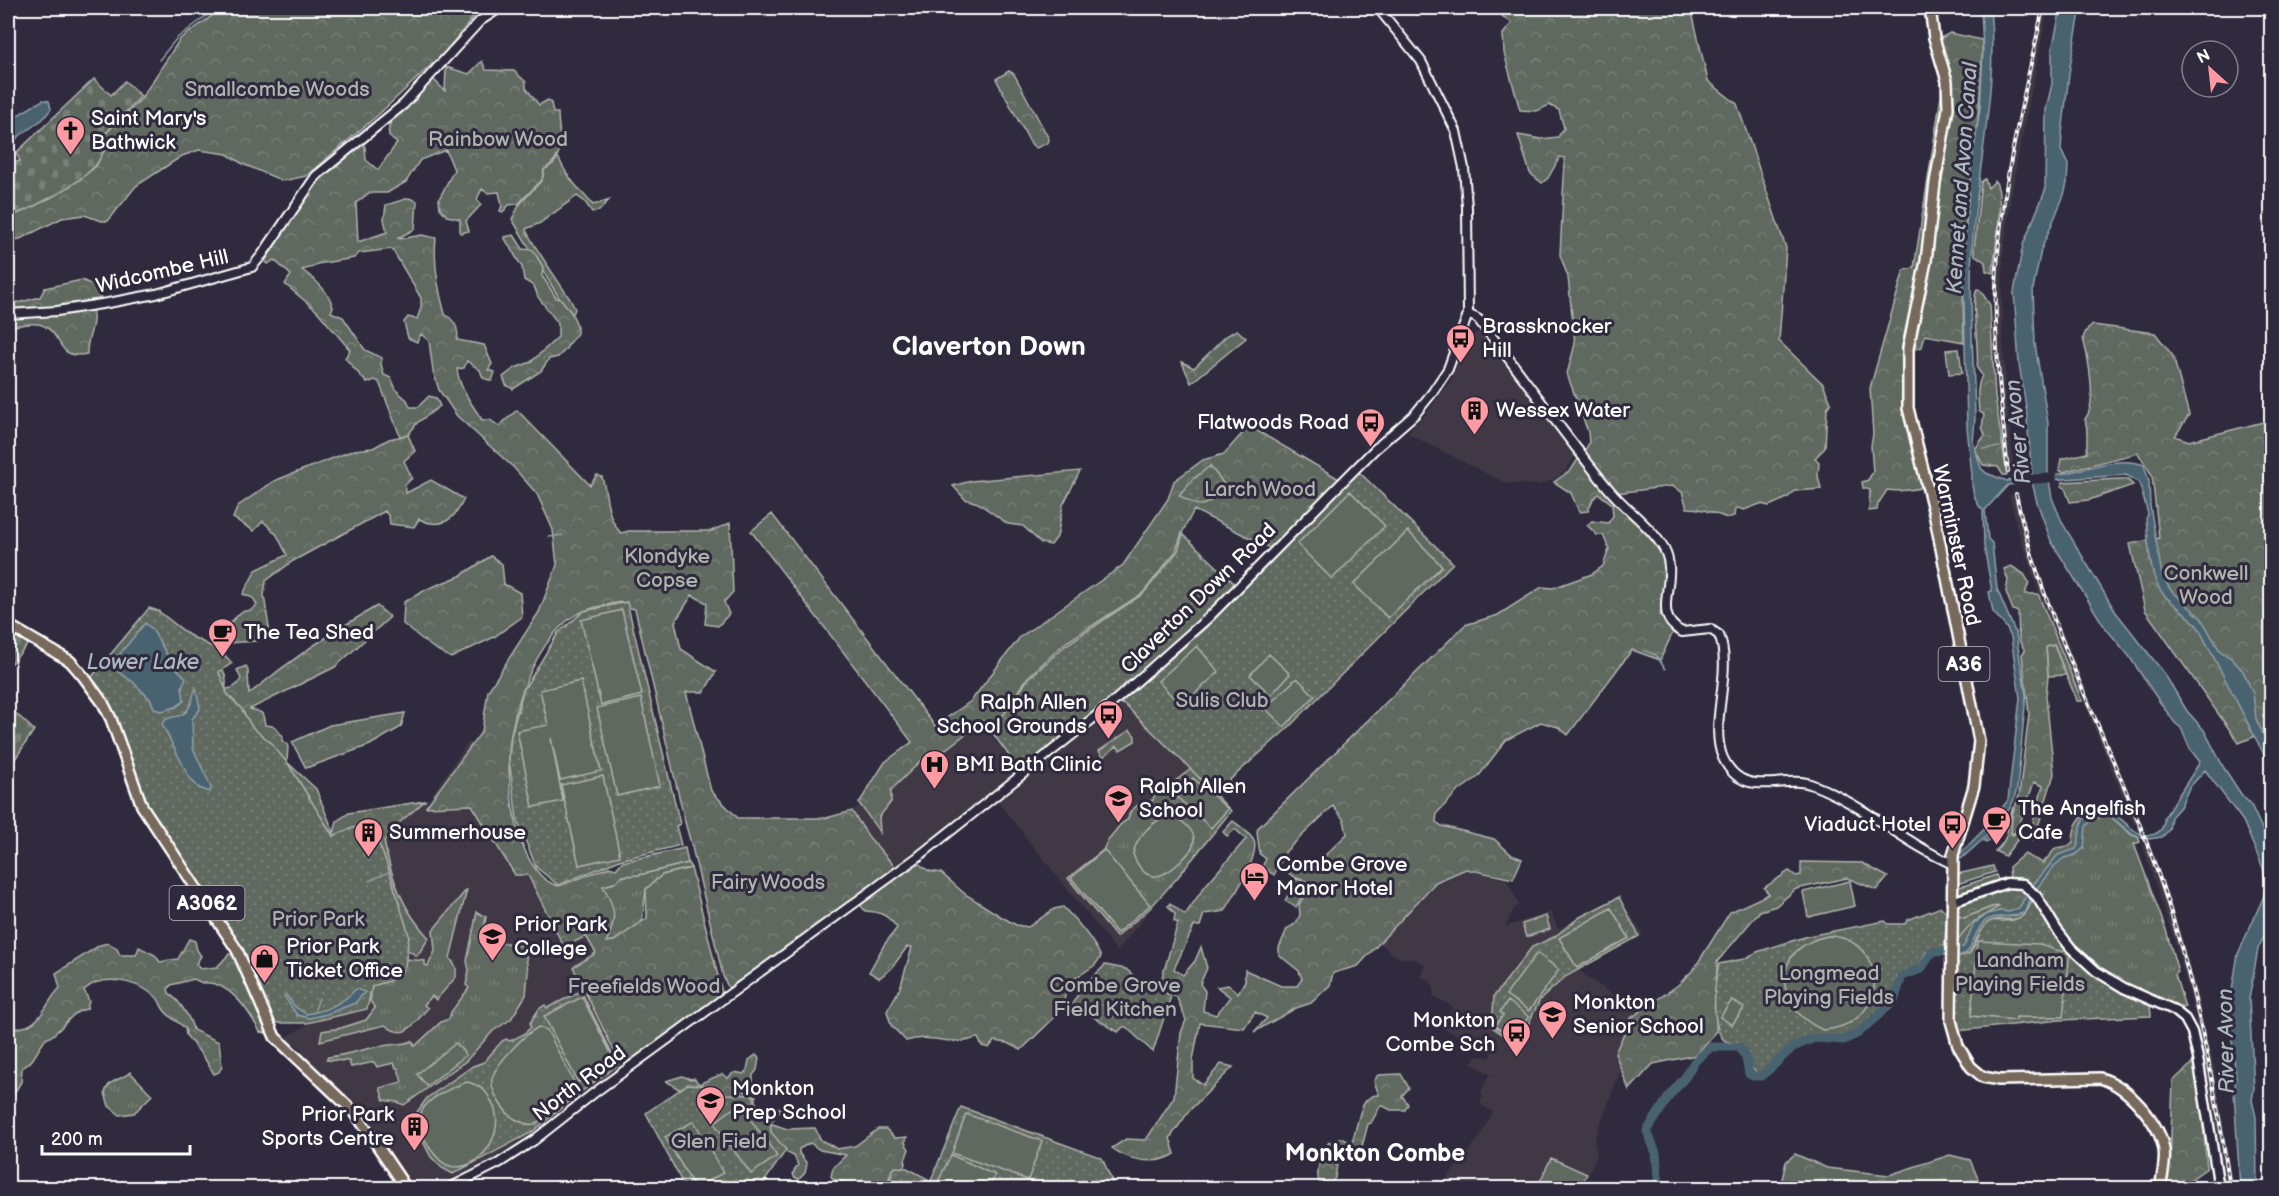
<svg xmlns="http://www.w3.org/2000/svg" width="2279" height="1196" font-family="'Balsamiq Sans',sans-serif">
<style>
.built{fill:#403945}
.grass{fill:url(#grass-tufts);stroke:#b0b4ae;stroke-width:1.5}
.forest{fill:url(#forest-crowns);stroke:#b0b4ae;stroke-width:1.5}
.cemetery{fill:url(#cemetery-stones);stroke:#b0b4ae;stroke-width:1.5}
.park{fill:url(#park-dots);stroke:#b0b4ae;stroke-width:1.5}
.pitch{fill:#60695e;stroke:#b0b4ae;stroke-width:1.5}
.water{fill:#496270;stroke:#92a1a9;stroke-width:1.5}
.pier{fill:#2f2a3d}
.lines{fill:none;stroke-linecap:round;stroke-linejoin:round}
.stream{stroke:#92a1a9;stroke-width:1.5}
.river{stroke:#496270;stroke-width:9}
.tertiary-casing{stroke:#fff;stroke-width:12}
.secondary-casing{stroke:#fff;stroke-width:13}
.primary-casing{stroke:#fff;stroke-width:14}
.trunk-casing{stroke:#fff;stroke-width:14}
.tertiary{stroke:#2f2a3d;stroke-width:8}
.secondary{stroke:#2f2a3d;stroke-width:8}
.primary{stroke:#77695c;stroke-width:9}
.trunk{stroke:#77695c;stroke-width:9}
.rail-casing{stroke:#fff;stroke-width:4}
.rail{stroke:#2f2a3d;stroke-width:1.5;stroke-dasharray:4.5;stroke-linecap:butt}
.labels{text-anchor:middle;stroke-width:6;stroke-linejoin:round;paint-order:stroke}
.shield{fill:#2f2a3d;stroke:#c1bfc5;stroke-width:1.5}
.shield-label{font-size:20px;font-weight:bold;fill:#fff}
.park-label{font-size:21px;fill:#b0b4ae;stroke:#2f2a3d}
.poi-label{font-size:21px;fill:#fff;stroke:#2f2a3d;text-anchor:start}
.street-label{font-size:21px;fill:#fff;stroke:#2f2a3d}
.water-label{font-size:22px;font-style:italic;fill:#adb8bf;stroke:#2f2a3d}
.quarter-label{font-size:24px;font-weight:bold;fill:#fff;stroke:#2f2a3d}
.district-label{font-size:27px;font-weight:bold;fill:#fff;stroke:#2f2a3d}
</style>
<defs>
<pattern id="grass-tufts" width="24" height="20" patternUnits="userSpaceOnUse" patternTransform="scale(1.5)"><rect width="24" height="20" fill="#60695e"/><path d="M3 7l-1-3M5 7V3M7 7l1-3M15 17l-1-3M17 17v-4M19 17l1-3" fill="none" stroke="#788076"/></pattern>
<pattern id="forest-crowns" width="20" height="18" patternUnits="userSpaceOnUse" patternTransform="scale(1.5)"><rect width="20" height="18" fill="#60695e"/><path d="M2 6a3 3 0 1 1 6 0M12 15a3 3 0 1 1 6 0" fill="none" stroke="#788076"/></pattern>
<pattern id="cemetery-stones" width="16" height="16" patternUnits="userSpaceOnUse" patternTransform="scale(1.5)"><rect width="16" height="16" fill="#60695e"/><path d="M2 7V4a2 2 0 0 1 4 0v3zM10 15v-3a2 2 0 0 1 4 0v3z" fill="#788076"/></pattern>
<pattern id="park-dots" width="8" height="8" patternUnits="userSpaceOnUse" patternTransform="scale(1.5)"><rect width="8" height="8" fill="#60695e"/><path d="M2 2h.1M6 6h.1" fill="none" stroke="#788076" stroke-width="1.8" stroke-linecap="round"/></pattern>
</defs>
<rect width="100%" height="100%" fill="#2f2a3d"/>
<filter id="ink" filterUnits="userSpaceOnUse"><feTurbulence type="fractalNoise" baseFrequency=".0167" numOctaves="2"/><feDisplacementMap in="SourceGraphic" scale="12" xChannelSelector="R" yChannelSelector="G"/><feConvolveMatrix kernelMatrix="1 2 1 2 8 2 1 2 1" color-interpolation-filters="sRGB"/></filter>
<g filter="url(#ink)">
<!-- built -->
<path class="built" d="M2041 8H2048L2012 189 2003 255 2002 309 2004 359 2014 471 2007 472 1993 333 1995 269 2011 154Z
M1480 331 1577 454 1565 471 1557 478 1539 485 1505 483 1409 434 1412 427 1425 415 1451 380 1467 337Z
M2018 493 2025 526 2039 573 2141 825 2134 824 2039 593 2017 528 2010 495Z
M1120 703 1125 705 1191 769 1231 811 1117 951 997 801 1091 726 1110 712H1115Z
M973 712 1019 771 967 814 896 868 868 836 852 811Z
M469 741 563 948 586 936 596 953 573 967 623 1068 529 1140 496 1161 440 1188H410L356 1108 301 1059 302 1049 283 1039 405 966 407 947 373 828 427 802Z
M2142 844H2149L2153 853 2178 924 2194 981 2215 1072 2233 1188H2225L2210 1089 2192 1003 2173 936Z
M1466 870 1507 880 1519 905 1514 909 1505 927 1551 912 1558 929 1619 896 1643 935 1579 969 1584 975 1649 1020 1622 1067 1594 1141 1597 1155 1581 1188H1444L1449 1175 1479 1138 1493 1112 1480 1104 1483 1096 1481 1091 1490 1074 1470 1063 1478 1056 1491 1057 1492 1053 1441 1027 1453 1007 1433 996 1434 987 1429 981 1420 976 1425 965 1415 959 1400 958 1392 954 1380 943 1437 884Z"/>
<!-- grass -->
<path class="grass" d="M558 157C567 178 579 189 593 205L609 200 599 211 592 212 585 202 577 196 540 223 526 229C527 237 564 289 571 301L575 309 571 318 512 219 520 204 542 180 544 170 553 164Z
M2054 645 2066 675 2048 676 2046 647Z
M1130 730 1135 736V741L1120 750 1117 746 1103 757 1099 751Z
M1191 769 1231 811 1178 877 1150 908 1116 937 1068 878 1103 850 1108 840 1120 825 1128 819 1130 812 1140 803 1153 800 1155 792 1163 786 1166 788Z
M2098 806 2112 810 2110 816 2132 835 2138 837 2140 842 2134 844 2166 930 2178 972 2175 975 2185 1007C2108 996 2059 932 2010 880L2009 867 2024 854 2043 863 2056 848 2068 846 2073 842C2073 822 2081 815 2098 806Z
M2013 807V835L2017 832 2021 835 2005 856 1995 851C2011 839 2006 824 2013 807Z
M688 863 691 868 662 875 646 889 642 924 614 941 606 942 603 886 614 883 623 876 639 875Z
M467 889 450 958 456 967V977L436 1000 432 996 424 1005 428 1008C413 1024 406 1042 385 1025L320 1041 322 1031 341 1028 366 1020 375 1008 370 1001 372 986C386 982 403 976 406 959L425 961V965L428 966 435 951 433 930Z
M2002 905 1955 944V915L1964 918 1991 907Z
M477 912 486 917 481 943C496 943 509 941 525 947L528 972 526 995 511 1019 493 1031 466 1061 404 1105 397 1102 384 1100 380 1088 402 1082 398 1068H396L394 1063 377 1067 374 1062 351 1067 349 1061 326 1060 328 1057C349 1055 368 1047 389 1045 398 1043 404 1045 412 1041L415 1046 441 1022 449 1019 451 1012 469 988 466 985 469 970 467 961Z
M130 1072 152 1095 134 1113 120 1115 109 1106 105 1093C109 1078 121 1081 130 1072Z"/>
<!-- forest -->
<path class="forest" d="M223 8H476L477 13 446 51 378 115 306 176 283 181 243 164 227 154 199 150 182 156 136 186 108 221H102L84 215 62 218 20 239 8 241V219L79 179 96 166 108 143 105 134 141 99 180 39Z
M1501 8H1691L1708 81 1737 104 1786 248 1779 341 1823 384 1831 403 1827 408 1825 448 1815 458 1819 462 1818 476 1821 489 1795 491 1787 498 1769 506 1760 504 1744 510 1738 508 1735 509 1734 516 1727 518C1713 513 1702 508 1687 508L1682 492 1672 486 1617 493 1584 452 1589 443 1588 432 1567 374 1575 344 1568 277 1560 255 1565 158 1560 157 1548 178 1542 183 1530 173 1518 135 1541 139 1558 137 1564 128 1559 110 1549 105 1537 111 1520 110 1504 53 1503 34 1512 23 1502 16Z
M1950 33 1982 40C1983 104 1971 168 1965 232 1962 269 1963 306 1964 342L1925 335 1922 347 1902 353V400L1905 418 1924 487C1912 490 1899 492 1887 490L1878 504 1877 510 1869 511 1870 490 1863 488 1862 482 1868 480 1873 472 1871 446 1873 434 1870 388 1904 270 1914 268 1941 96 1942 82 1932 51 1937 40Z
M482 61 486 70 514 71 526 82V88L539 105 548 100 551 103 553 113H558C558 138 569 152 544 170L542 180 518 204 509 205 503 212 500 211 502 205 499 192 487 193 482 189 477 199 481 205 466 221 469 231 460 233V219L447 216 440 208 439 199 454 170 446 150 420 160 406 182 387 193H369L356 203 358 242 387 232 384 219 386 205 409 198 417 201 415 229 398 238 400 239 422 235 436 238C433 264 438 289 445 314 454 320 460 328 457 340L484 345 492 364 488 370 495 372 492 381 483 378 480 370 467 361 464 368 457 369C459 388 472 404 482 420H490L499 426 517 410 590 485 597 475 602 477C608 496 606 517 621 533L629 531H711L730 523 733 592 724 602 729 614 718 626 705 624 707 603 692 595 675 622 681 649 716 672 704 692H686L711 791 738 818H826L852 811 868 836 896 868 740 982H737L732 988 728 987 723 976 692 847 685 822 635 609 626 607 621 602C602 606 581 608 566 622 536 648 517 697 511 735 504 772 514 876 559 886L609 867 616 869 622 862 685 848 688 863 639 875 623 876 614 883 603 886C615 907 618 919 606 942L614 941 647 918 646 889 662 875 691 868 723 996 631 1063 624 1055 618 1059 573 967 596 953 586 936 564 947 528 875H515L472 805 426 807 482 731 488 691 539 612 557 565 553 530 537 494 514 468 457 416 439 390 433 371 429 341 421 334 417 342 408 338 404 322 408 317 417 319 421 308V298L392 249 359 253 354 258 317 264 313 267 302 270C315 279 329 292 333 307L331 312 343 317 365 350 382 358 381 364 384 375 391 378 397 391 407 400 410 407H418L429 396 436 398 440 406 417 423 408 435 415 451 404 461 412 478 405 485 406 493 431 480 464 499C455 520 441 530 419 519L414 527 390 524 389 517 385 511 293 561 266 581 264 595 270 634 257 641 227 643V626L241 612 251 610 257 605 253 598 243 594 256 570 287 555 277 535 263 521 254 531 233 518 238 506 274 481 354 450 373 448 389 439 408 435 400 436 379 382 375 380 367 383 345 358 350 350 317 311 285 284 291 275 274 260 268 264 265 261 319 176 361 140 365 147 366 160 378 170 397 143C397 143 390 138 390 137 380 122 421 88 432 78L445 91 446 67 469 74Z
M1009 71 1014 74 1049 139 1048 143 1036 148 1031 144 996 79Z
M1985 179 1988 188 1995 181C2006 195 1994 252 1993 273L1986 271 1985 262 1975 255 1974 250 1981 182Z
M514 235 523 249 533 250 543 267 542 276 545 280 556 298 562 300 572 314 577 325V333L565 350 558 357 549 359 541 371 513 389 506 385 503 377 515 368 531 362 558 337V323L538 297 534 286 524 280 522 267 504 237Z
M82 280 96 287 102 300 90 304C99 324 86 335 87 354 57 360 64 338 46 327 36 320 19 326 8 327V303L21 302 40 297 45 288Z
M1977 289 1980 290 1990 305 1995 396 2007 475H2003L1998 467 1983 465 1975 449 1985 435 1982 427 1984 415 1979 411C1978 398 1976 387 1982 375L1977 368C1980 349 1970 304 1977 289Z
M2093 325 2155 333 2173 356 2189 415 2175 436 2189 441 2271 420V745L2265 732 2239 743 2145 610 2130 544 2159 538 2152 475 2138 453 2063 472 2059 470 2061 459 2087 453C2086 440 2089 433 2085 419 2098 405 2088 357 2083 338L2086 331Z
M1237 330 1246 338 1191 383 1182 362 1194 368 1226 336Z
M1249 426 1339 479 1270 548 1194 510 1182 533 1176 551 1143 593 1065 643 1027 678 1005 713 990 726 983 721 938 755 929 753 891 790V802L879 817 880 833 859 803 885 762 912 742 751 531 772 514 935 726 971 701 1020 637 1123 565 1168 499 1174 481 1203 460 1224 454Z
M1580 456 1660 547C1671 572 1664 589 1660 615L1673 632 1660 660 1632 650 1568 735 1558 727 1541 722 1506 740 1478 777 1457 792 1437 813 1436 822 1442 826 1494 839 1512 855 1522 859 1513 879 1466 869 1436 882 1358 966 1333 973 1330 985 1311 1003 1296 1008 1254 1032 1267 1018 1255 1012 1244 1028 1200 1023 1193 1060V1078L1203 1085 1221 1064 1233 1067 1189 1111 1170 1138 1175 1154C1156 1166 1129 1161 1112 1148L1126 1139 1146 1140 1174 1097 1181 1033 1186 1020 1177 998 1160 984 1178 923 1174 921 1175 914 1168 906 1170 903 1185 915 1205 886 1246 839 1235 829 1227 836 1223 832 1233 821C1240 826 1250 832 1254 841 1260 856 1233 897 1225 911L1204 914 1200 926H1194L1174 969 1183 975 1195 961 1201 947 1207 968 1200 984 1205 991 1203 1011 1216 1015 1230 997 1217 987 1228 985 1238 993 1245 981V970L1281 986H1297L1302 979 1299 971 1279 955V948L1287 929 1296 923 1300 915 1299 905 1308 889V882L1294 877 1283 869 1287 862 1309 871 1347 834 1344 820 1333 806 1286 851 1274 875 1262 867 1266 859 1260 854 1257 832 1258 828 1465 625 1498 615 1542 587 1553 588 1592 574 1603 566 1609 549 1603 535H1597L1587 525 1592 521 1608 523 1613 516 1612 504 1599 494 1593 499 1588 511 1579 512 1571 493 1554 482 1571 470Z
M1080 471 1063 505 1057 537 1051 545 1041 543 1023 526 1008 524 978 503 965 499 953 486 971 481Z
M2120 479H2127L2133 485 2089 500 2070 502 2065 488 2061 486 2063 482Z
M491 556 502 564 504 584 520 593 522 617 494 637 451 658 432 647 403 624 404 602 427 589 460 576Z
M2011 566 2024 574 2029 582 2025 594H2038L2082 701H2077L2054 645 2046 647 2048 676 2046 696 2054 774 2037 830 2032 839 2031 829 2043 786 2034 782 2017 832 2011 834 2012 815 2019 796 2029 714 2022 654 2025 651 2019 640 2018 612 2013 610 2006 592 2008 580 2004 569Z
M377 606 390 617 335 667 250 709C266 713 262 713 265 725L273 726 283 736 282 741 288 745 287 762 316 789 334 833 337 821 349 813 425 801 399 823 384 841C391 878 403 910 429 938L417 956 401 946 189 671 220 663C224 670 228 682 225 689 233 689 237 686 241 679L237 670 246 666 248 671 249 694C289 661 331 632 377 606Z
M405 713 401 727 370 745 306 768 292 742 330 725Z
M1801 862 1862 863 1888 877 1877 890 1847 878 1796 889 1776 906 1760 911 1717 962 1716 1032 1696 1055 1653 1064 1629 1090 1615 1053 1631 1018 1678 985 1694 969 1730 912 1769 894 1764 888 1789 871 1796 876 1801 875Z
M918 863 929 871 941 873 965 894 1000 916 1016 925 1028 927 1054 909 1063 907C1078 922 1092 938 1101 957L1095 965 1073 980 1067 990 1060 1012 1021 1050 1007 1043 994 1041 989 1048 982 1046 978 1038C973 1038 969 1041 964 1041 943 1043 928 1034 906 1041L891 1025 887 1011 900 988 912 947H907L891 969 879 978 869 972 884 945 897 928C888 915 881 912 865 911L859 903Z
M1993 866 1995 872 1957 884V874Z
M1996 875 1999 882 1962 895 1957 894V888Z
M2010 886 2024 889 2033 897C2021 936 2002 909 1986 925 1978 933 1975 945 1969 954L1954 957C1955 930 1979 918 2000 906L1991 907 1964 918 1955 915 1956 910 1960 905Z
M189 939 195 941 197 950 201 956 196 964 200 969 217 967 229 954 237 956 268 1030 266 1033 260 1032C249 1011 228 979 202 983L194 979 171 985 168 989C169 997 176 997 180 1004 185 1011 192 1021 193 1030L219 1042 222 1066 219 1072 214 1074 205 1059 186 1035 185 1028C178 1022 170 1018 164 1010 160 1005 160 999 154 995 135 981 103 973 84 990L89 1001 87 1009C72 1011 65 1026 54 1034 52 1036 48 1038 46 1039 37 1049 35 1062 22 1068L21 1082 8 1103V1030C14 1028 21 1028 27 1026 43 1020 48 999 60 988L56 973 100 945 108 943 117 949 120 955H136L139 947 155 955 160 962 178 959Z
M756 1055 759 1058 757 1070 753 1075V1085L741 1089 756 1096V1100L751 1103 682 1091 666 1081 682 1076 691 1079 694 1078 699 1084 722 1074 728 1078C733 1072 736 1071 743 1074L747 1070 749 1060Z
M2197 1059 2207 1168 2190 1180 2194 1188H2163L2170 1164 2173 1081Z
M1401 1074 1409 1088 1402 1096 1408 1104 1405 1110H1391L1381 1105 1371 1123 1368 1124 1361 1150 1357 1153 1339 1151 1335 1178 1329 1185 1319 1182C1315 1170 1322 1153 1329 1142H1334L1342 1138 1351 1143C1359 1129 1357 1094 1379 1095L1374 1081 1378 1075Z
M777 1107 782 1109 783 1111 775 1114 774 1119 770 1121V1123L787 1129 815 1128 821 1140 837 1149 855 1146 878 1129H886L895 1138 907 1137 905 1143 909 1149 905 1160 906 1163 902 1168 892 1169 887 1185 879 1182 871 1188 833 1179 831 1176 833 1168 846 1155 820 1150 810 1143 799 1149V1153L807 1164 805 1173 799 1179 794 1177 793 1173 798 1165 794 1156 781 1150 767 1135V1115Z
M1795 1154 1827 1168 1889 1175 1950 1155 1970 1160 1982 1188H1780L1786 1162Z"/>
<!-- cemetery -->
<path class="cemetery" d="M94 79 111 95 125 81 141 96 105 134 108 142C104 150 100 161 94 167 75 187 33 208 8 218V164L20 161 16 153Z
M8 630 29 643 8 667Z
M8 706 34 730 8 770Z"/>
<!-- park -->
<path class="park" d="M1210 466 1227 488C1204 504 1206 513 1179 495L1192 480Z
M1359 472 1453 563 1287 729 1215 793 1125 705 1120 703 1208 626Z
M1183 534 1235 584 1198 622 1108 702 1020 771 989 728 1005 713 1028 679 1066 645 1143 594 1178 551Z
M627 602 680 824 676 826 681 845 620 860 558 885 536 867 517 819 509 760 511 736 523 691 558 633 584 611Z
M149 608 158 611 189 635 222 652 232 663 219 672 228 695 241 708 252 727 269 741 289 765 333 836 363 824 373 828 388 867 409 935 405 966 401 973 389 981 372 986 367 1009 307 1023H272L253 978 256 975 195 878 141 798 90 679Z
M1619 897 1639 936 1565 977 1540 1000 1518 1045 1492 1027 1494 996 1532 947 1554 937 1580 917Z
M2033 897C2038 905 2042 913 2047 921 2072 960 2109 985 2150 1005L2151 1016 2060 1020 1957 1031 1954 1018V957L1969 954C1976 945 1980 928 1989 922 1994 919 1998 921 2003 921 2023 920 2027 915 2033 897Z
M1941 907 1947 913 1944 948 1927 951 1918 967 1897 977V990L1893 1003 1847 1040C1813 1036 1802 1034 1776 1059 1771 1065 1766 1072 1758 1074L1750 1067V1059L1741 1045C1735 1043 1727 1044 1723 1039 1711 1025 1714 981 1719 964L1744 959 1757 952 1808 936 1885 921 1888 924H1905L1907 920Z
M1105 965 1126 969 1143 984H1152L1171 996 1153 1052 1126 1027H1123L1118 1032 1072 1004 1082 988Z
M581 991 618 1065 582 1091 532 1132 453 1174 442 1168 431 1157 417 1130V1112L427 1098 473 1066 484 1062 502 1041 506 1039 510 1041 524 1034 531 1027 530 1023 539 1009 545 1005 547 1008Z
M688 1084 710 1086 726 1094 753 1095 760 1112 770 1118 771 1132 786 1150 760 1188H685L646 1113Z
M961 1107 1102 1158 1112 1181 1113 1188H928Z
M895 1167 907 1168 928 1179 924 1188H887Z"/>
<!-- pitch -->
<path class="pitch" d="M1959 349 1962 373 1949 374 1946 350Z
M1350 491 1385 526 1332 579 1297 544Z
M1408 531 1442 566 1388 618 1354 584Z
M622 610 642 695 601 705 581 620Z
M1197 646 1219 672 1181 706 1158 681Z
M1269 654 1290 674 1271 695 1250 675Z
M1297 678 1315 696 1284 727 1265 708Z
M581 681 601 771 560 780 551 738 563 801 533 807 517 731 548 725 540 690Z
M641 698 660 786 617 796 597 708Z
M603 776 620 856 579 865 561 785Z
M1193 778 1228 809 1211 828 1177 797Z
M1164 817C1173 816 1179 818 1185 824 1190 828 1194 834 1194 840 1194 848 1188 854 1182 860 1163 879 1145 886 1133 854 1136 838 1150 824 1164 817Z
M1104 850 1150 905 1117 933 1071 878Z
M1296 878 1308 884 1296 907 1285 901Z
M1850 881 1855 906 1808 917 1803 892Z
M1611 908 1629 938 1577 968 1559 938Z
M1546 916 1550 929 1526 937 1522 924Z
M1828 936C1885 936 1896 1024 1823 1030 1773 1009 1769 947 1828 936Z
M1978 941 2040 944 2055 950 2070 952 2063 1017C2047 1016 2033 1018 2016 1017V1020L1971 1016Z
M1537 953 1559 970 1529 1011 1506 995Z
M582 997 616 1063 578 1082 544 1016Z
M1732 1000 1744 1008 1732 1025 1720 1017Z
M1508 1001 1529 1017 1520 1027 1524 1030 1516 1041 1495 1026 1503 1015 1500 1012Z
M539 1027 547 1030 577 1088C568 1104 548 1116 533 1125 526 1124 520 1122 515 1119 504 1113 490 1091 492 1079 495 1065 525 1033 539 1027Z
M456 1043 466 1055 427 1086 417 1074Z
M467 1082C482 1086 487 1091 493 1105 510 1141 462 1189 436 1156 401 1114 426 1097 467 1082Z
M739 1104 777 1156 751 1174 714 1123Z
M966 1114 1042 1141 1028 1180 952 1153Z
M694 1121 723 1173 695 1188 665 1137Z
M951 1155 995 1175 989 1188H935Z
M1551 1158 1587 1174 1580 1188H1537Z"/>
<!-- water -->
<path class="water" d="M1981 8H1990C1998 84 1979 160 1973 236 1968 296 1974 359 1975 419L1973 442 1981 468 1986 473 2007 481 2032 477 2026 407 2019 364 2014 292 2023 245 2045 191 2046 109 2052 84V50L2061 8H2081L2070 66 2062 134 2061 150 2068 165 2067 183 2064 195 2041 250 2033 289 2035 344 2048 423V475C2079 475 2112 454 2144 465L2149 481 2150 506 2162 575 2170 589 2201 618 2220 651 2231 658 2243 671 2253 693 2256 719 2271 750V768L2198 627C2188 613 2174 606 2163 594 2148 575 2149 543 2146 519L2148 514 2139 482 2126 475 2049 480 2052 498 2063 524 2115 611 2164 673 2187 711 2204 730 2224 768 2241 794 2251 805 2271 848V922L2258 949 2249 999 2254 1089 2252 1100 2256 1117 2257 1188H2240L2234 1091 2236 1078 2229 1013 2233 984 2238 954 2263 898 2266 884 2263 868 2243 821 2205 770 2189 788 2180 807 2171 817 2169 830 2162 837 2149 839 2133 835 2109 815 2095 818 2086 826 2084 848 2075 855 2064 858 2054 866 2031 896 2025 912C2012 920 1995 913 1984 922 1976 929 1971 951 1965 954 1962 955 1955 954 1951 955V950H1958L1964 946 1974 924 1988 914 1999 911 2009 912 2019 908 2032 886 2058 855 2076 849C2082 839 2077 826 2085 817 2105 798 2120 820 2134 830 2147 839 2165 836 2164 818L2200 762 2190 749 2181 728 2175 723 2159 701 2129 656 2104 626 2051 541 2037 502 2032 482 2008 485 1985 510 1988 539 1992 543 1997 589 2016 634 2026 695 2017 789 2013 802 2000 825 1998 836 1986 843 1984 841 1991 836 1989 834 1961 859 1958 856 1992 821 2008 800 2020 698 2011 637 2006 627 1993 612 1989 592 1992 591 1984 546 1983 510C1974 503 1971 487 1972 475L1967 427 1963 259 1971 168 1980 109 1983 52Z
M43 100 49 101 51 109 43 119 18 137 8 150V121Z
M145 623 152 629 173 665 186 678 182 686 184 701 176 707 162 711 155 709 150 699 133 682 110 666Z
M196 688 200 709 192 719 193 748 211 787 210 792 199 788 189 777 162 724C167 715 176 719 183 714 192 709 192 696 196 688Z
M356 989 365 992 355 1003 327 1014 309 1018 297 1015 284 996 286 995 295 1007 306 1014C326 1011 344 1002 356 989Z"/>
<!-- pier -->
<path class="pier" d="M2056 473 2057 482 2028 484 2027 475Z"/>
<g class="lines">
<!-- stream -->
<path class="stream" d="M159 60 177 38 217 8
M2015 445 2030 443
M1983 449 2000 447
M549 537 563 535
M1643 650 1656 655 1665 669
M369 881 389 872
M315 1009 319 998"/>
<!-- river -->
<path class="river" d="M1659 1188 1656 1153 1647 1131 1670 1095 1686 1076 1694 1062 1711 1047H1739L1746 1058 1749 1074 1753 1076H1762L1793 1047 1814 1038 1844 1040 1857 1034 1894 1001 1902 976 1921 969 1932 952 1958 951"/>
<defs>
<path id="tertiary" d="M8 314 57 311 108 303 156 294 252 267 262 255 316 176 404 104 480 21 500 8
M1468 314 1478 319 1485 328C1527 381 1565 436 1608 488 1624 508 1652 527 1664 549 1681 580 1648 614 1682 632L1710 629 1719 635C1734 672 1708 723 1723 758 1744 802 1783 773 1813 785 1863 804 1904 843 1953 864
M449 1188 499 1163 533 1141 594 1093 919 856 1110 705 1209 617 1374 450 1415 414 1432 393 1448 369 1468 314 1467 207 1464 168 1456 131 1421 61 1378 8"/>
<path id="secondary" d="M1952 902 2007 883 2023 884 2037 897 2057 930 2071 948 2096 971 2124 988 2174 1010 2185 1019 2192 1032 2198 1058 2219 1188"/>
<path id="primary" d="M8 625 70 661 83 676 103 703 111 719 142 806 237 950 275 1037 356 1114 406 1188"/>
<path id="trunk" d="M1930 8 1934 38 1947 81 1948 108 1935 183 1926 261 1908 348V408L1935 518 1979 741 1974 786 1953 855 1951 1021 1958 1046 1971 1067 1983 1077 1999 1080 2100 1078C2127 1085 2160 1123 2164 1150 2166 1163 2162 1176 2160 1188"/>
</defs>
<!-- tertiary casing -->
<use href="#tertiary" class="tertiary-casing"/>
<!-- secondary casing -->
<use href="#secondary" class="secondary-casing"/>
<!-- primary casing -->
<use href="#primary" class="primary-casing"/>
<!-- trunk casing -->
<use href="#trunk" class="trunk-casing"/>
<!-- tertiary -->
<use href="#tertiary" class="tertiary"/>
<!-- secondary -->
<use href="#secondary" class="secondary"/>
<!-- primary -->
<use href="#primary" class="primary"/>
<!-- trunk -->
<use href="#trunk" class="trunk"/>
<defs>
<path id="rail" d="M2008 472C2002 410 1994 348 1996 286 1999 192 2024 99 2043 8
M2016 494C2042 617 2104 729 2148 846 2190 957 2213 1071 2230 1188"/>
</defs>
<!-- rail casing -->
<use href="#rail" class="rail-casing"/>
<!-- rail -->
<use href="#rail" class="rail"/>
</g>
</g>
<!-- icons -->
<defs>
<symbol id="church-pin" viewBox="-11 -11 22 30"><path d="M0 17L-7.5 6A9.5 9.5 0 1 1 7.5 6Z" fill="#ff9aa2" stroke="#2f2a3d"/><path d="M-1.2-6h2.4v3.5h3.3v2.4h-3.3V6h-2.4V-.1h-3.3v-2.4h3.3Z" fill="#111"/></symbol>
<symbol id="bus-pin" viewBox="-11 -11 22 30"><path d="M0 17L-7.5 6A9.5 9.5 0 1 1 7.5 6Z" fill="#ff9aa2" stroke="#2f2a3d"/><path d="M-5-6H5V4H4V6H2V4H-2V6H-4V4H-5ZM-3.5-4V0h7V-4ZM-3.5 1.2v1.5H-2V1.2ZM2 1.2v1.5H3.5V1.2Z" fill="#111"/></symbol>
<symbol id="building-pin" viewBox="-11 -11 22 30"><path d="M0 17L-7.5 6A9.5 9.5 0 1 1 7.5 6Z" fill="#ff9aa2" stroke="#2f2a3d"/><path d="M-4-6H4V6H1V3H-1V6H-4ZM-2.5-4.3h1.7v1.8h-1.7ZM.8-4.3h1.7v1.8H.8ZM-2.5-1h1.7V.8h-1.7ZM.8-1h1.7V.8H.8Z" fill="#111"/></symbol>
<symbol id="cafe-pin" viewBox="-11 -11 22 30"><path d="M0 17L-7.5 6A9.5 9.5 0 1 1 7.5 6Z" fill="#ff9aa2" stroke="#2f2a3d"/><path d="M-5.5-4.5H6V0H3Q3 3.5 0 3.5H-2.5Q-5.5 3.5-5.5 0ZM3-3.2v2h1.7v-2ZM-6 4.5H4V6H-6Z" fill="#111"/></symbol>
<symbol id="hospital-pin" viewBox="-11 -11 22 30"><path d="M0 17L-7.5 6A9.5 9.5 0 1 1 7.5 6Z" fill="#ff9aa2" stroke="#2f2a3d"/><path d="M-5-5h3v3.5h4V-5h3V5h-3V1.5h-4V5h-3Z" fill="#111"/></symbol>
<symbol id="school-pin" viewBox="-11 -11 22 30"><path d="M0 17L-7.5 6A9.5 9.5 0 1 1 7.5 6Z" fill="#ff9aa2" stroke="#2f2a3d"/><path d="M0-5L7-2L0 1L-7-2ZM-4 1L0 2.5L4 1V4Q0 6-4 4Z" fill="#111"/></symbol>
<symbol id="hotel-pin" viewBox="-11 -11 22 30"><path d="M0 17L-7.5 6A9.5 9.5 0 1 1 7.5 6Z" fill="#ff9aa2" stroke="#2f2a3d"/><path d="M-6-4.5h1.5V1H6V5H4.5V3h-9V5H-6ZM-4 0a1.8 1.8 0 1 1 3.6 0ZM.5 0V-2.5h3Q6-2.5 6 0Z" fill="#111"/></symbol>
<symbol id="shop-pin" viewBox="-11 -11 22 30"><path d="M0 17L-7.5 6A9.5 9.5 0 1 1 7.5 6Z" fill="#ff9aa2" stroke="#2f2a3d"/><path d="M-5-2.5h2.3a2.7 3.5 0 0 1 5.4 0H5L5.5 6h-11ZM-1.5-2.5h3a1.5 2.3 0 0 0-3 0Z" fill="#111"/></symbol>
</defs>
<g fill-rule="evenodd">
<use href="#church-pin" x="54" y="114" width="33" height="45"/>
<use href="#bus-pin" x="1444" y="322" width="33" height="45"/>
<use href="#building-pin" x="1458" y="394" width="33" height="45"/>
<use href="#bus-pin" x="1354" y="406" width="33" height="45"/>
<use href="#cafe-pin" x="206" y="616" width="33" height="45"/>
<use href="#bus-pin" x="1092" y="698" width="33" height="45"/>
<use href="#hospital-pin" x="918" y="748" width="33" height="45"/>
<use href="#school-pin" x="1102" y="782" width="33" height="45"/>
<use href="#cafe-pin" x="1980" y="804" width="33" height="45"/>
<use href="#bus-pin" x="1936" y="808" width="33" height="45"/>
<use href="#building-pin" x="352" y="816" width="33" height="45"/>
<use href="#hotel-pin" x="1238" y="860" width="33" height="45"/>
<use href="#school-pin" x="476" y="920" width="33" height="45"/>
<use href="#shop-pin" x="248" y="942" width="33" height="45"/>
<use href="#school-pin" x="1536" y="998" width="33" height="45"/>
<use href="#bus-pin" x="1500" y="1016" width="33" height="45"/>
<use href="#school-pin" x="694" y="1084" width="33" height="45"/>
<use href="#building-pin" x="398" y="1110" width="33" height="45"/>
</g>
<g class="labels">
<!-- shield labels -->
<g class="shield">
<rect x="1938.5" y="647" width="51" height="34" rx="4.5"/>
<rect x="169.5" y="886" width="75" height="34" rx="4.5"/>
</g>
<g class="shield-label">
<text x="1964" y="671">A36</text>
<text x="207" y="910">A3062</text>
</g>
<!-- park labels -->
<g class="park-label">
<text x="277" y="96">Smallcombe Woods</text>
<text x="498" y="146">Rainbow Wood</text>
<text x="1260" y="496">Larch Wood</text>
<text x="667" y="563">Klondyke<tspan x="667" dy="24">Copse</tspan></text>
<text x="2206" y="580">Conkwell<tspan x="2206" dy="24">Wood</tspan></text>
<text x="1222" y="707">Sulis Club</text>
<text x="768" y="889">Fairy Woods</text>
<text x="318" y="926">Prior Park</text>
<text x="2020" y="967">Landham<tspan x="2020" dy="24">Playing Fields</tspan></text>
<text x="1829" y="980">Longmead<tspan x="1829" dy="24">Playing Fields</tspan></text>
<text x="1115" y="992">Combe Grove<tspan x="1115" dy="24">Field Kitchen</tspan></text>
<text x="644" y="993">Freefields Wood</text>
<text x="719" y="1148">Glen Field</text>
</g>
<!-- poi labels -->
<g class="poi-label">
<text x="91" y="125">Saint Mary's<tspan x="91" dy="24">Bathwick</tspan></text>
<text x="1482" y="333">Brassknocker<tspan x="1482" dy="24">Hill</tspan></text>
<text x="1496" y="417">Wessex Water</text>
<text x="1349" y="429" text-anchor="end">Flatwoods Road</text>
<text x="244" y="639">The Tea Shed</text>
<text x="1087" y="709" text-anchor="end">Ralph Allen<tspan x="1087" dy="24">School Grounds</tspan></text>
<text x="955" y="771">BMI Bath Clinic</text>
<text x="1139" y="793">Ralph Allen<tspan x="1139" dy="24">School</tspan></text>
<text x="2018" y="815">The Angelfish<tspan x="2018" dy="24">Cafe</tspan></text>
<text x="1931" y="831" text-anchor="end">Viaduct Hotel</text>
<text x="389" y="839">Summerhouse</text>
<text x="1276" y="871">Combe Grove<tspan x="1276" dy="24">Manor Hotel</tspan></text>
<text x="514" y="931">Prior Park<tspan x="514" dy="24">College</tspan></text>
<text x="286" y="953">Prior Park<tspan x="286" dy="24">Ticket Office</tspan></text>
<text x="1573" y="1009">Monkton<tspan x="1573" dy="24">Senior School</tspan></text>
<text x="1495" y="1027" text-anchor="end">Monkton<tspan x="1495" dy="24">Combe Sch</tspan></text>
<text x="732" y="1095">Monkton<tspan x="732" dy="24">Prep School</tspan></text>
<text x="394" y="1121" text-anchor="end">Prior Park<tspan x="394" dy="24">Sports Centre</tspan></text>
</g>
<!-- street labels -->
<g class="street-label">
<text transform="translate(162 271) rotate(-13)" y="7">Widcombe Hill</text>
<text transform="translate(1957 545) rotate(78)" y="7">Warminster Road</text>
<text transform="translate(1198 598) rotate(-44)" y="7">Claverton Down Road</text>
<text transform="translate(579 1083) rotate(-37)" y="7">North Road</text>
</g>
<!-- water labels -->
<g class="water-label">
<text transform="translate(1961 178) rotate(-86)" y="8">Kennet and Avon Canal</text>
<text transform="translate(2017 432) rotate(-96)" y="8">River Avon</text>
<text x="143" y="669">Lower Lake</text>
<text transform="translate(2225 1041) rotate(-91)" y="8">River Avon</text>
</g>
<!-- quarter labels -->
<g class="quarter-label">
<text x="1375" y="1161">Monkton Combe</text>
</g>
<!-- district labels -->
<g class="district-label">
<text x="989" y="355">Claverton Down</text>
</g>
</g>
<!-- margin -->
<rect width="2279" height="1196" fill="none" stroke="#2f2a3d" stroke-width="30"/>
<rect x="15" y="15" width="2249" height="1166" fill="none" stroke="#fff" stroke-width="2" filter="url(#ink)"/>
<!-- north arrow -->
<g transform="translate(2210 69) rotate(333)"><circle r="28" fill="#2f2a3d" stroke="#827f8b" stroke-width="1.5"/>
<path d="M0-4.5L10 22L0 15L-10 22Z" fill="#ff9aa2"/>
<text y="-9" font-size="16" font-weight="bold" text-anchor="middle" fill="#ffffff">N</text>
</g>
<!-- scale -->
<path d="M42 1145v9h148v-9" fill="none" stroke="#ffffff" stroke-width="3"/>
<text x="51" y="1145" font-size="18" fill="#ffffff" stroke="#2f2a3d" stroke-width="4.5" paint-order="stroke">200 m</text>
</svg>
